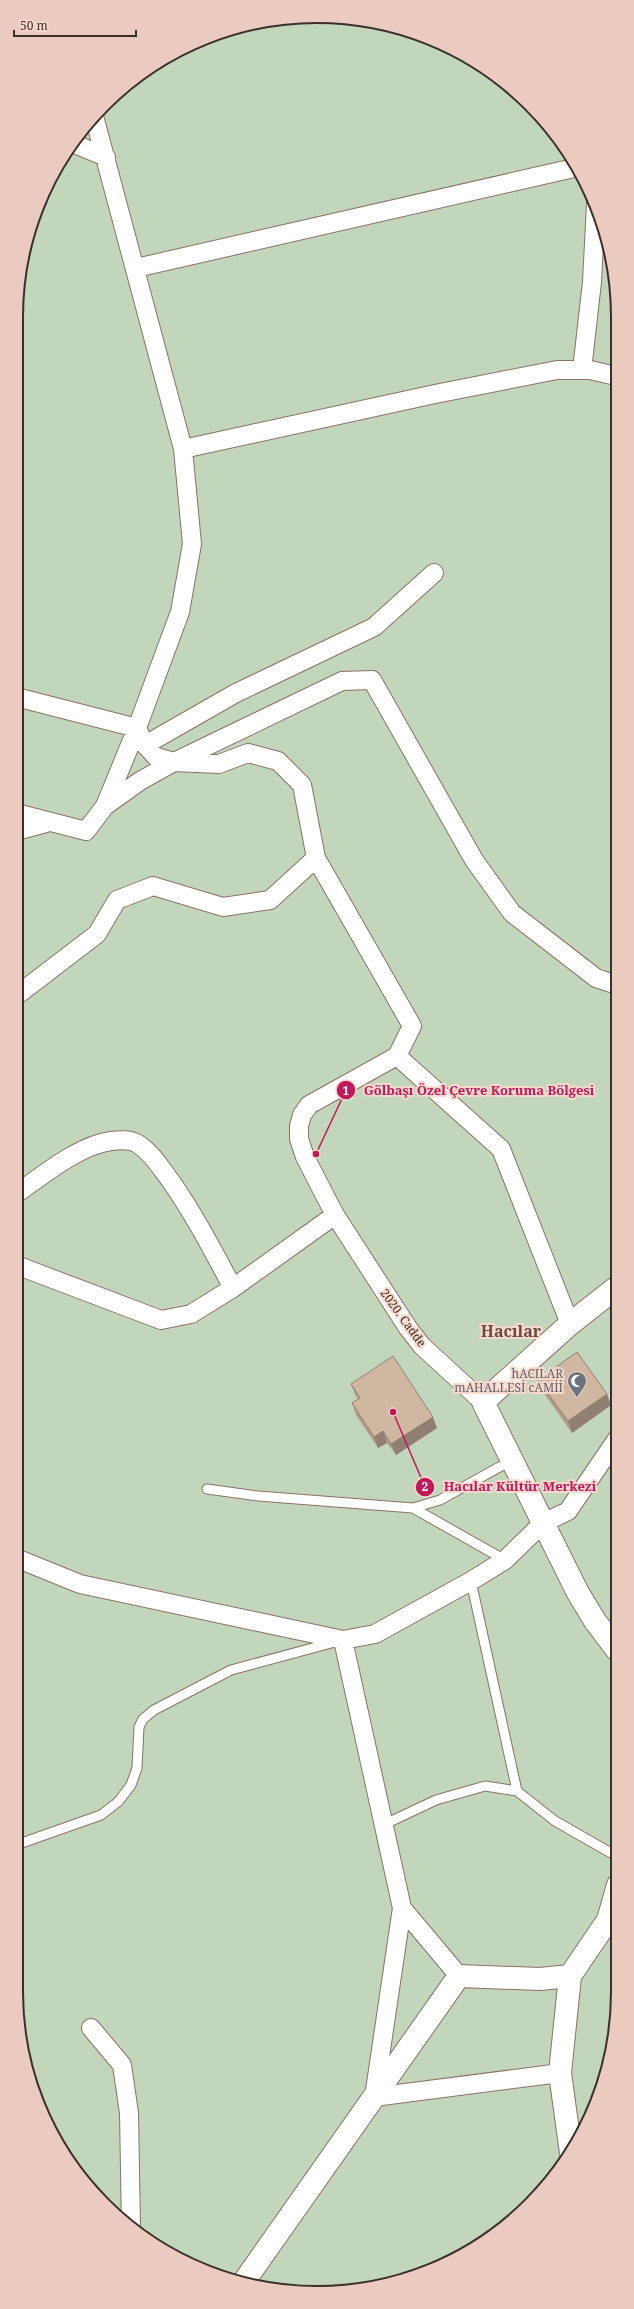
<svg xmlns="http://www.w3.org/2000/svg" width="634" height="2309" font-family="'Noto Serif',serif">
<style>
.green{fill:#c2d6bc}
.lines{fill:none;stroke-linecap:round;stroke-linejoin:round}
.service-casing{stroke:#8d7165;stroke-width:11}
.minor-casing{stroke:#8d7165;stroke-width:20}
.tertiary-casing{stroke:#8d7165;stroke-width:24}
.service{stroke:#fff;stroke-width:9}
.minor{stroke:#fff;stroke-width:18}
.tertiary{stroke:#fff;stroke-width:22}
.wall{fill:#b29d8a}
.shaded-wall{fill:#918071}
.building{fill:#cfb7a1;stroke:#918071}
.labels{text-anchor:middle;stroke-width:4;stroke-linejoin:round;paint-order:stroke}
.street-label{font-size:12px;fill:#3b2f2a;stroke:#fad9cc}
.worship-label{font-size:12px;fill:#5b616d;stroke:#fad9cc;text-anchor:end}
.district-label{font-size:16px;font-weight:bold;fill:#664b40;stroke:#fad9cc}
.rim{fill:none;stroke:#3b2f2a;stroke-width:2}
.leader{fill:none;stroke:#c2185b;stroke-width:1.5}
.callout-dot{fill:#c2185b;stroke:#fad9cc;stroke-width:1.5}
.mark-label{font-size:12px;text-anchor:middle;font-weight:bold;fill:#fff}
.callout-label{font-size:13px;text-anchor:middle;font-weight:bold;fill:#c2185b;stroke:#fad9cc;stroke-width:4;stroke-linejoin:round;paint-order:stroke}
</style>
<rect width="100%" height="100%" fill="#fad9cc"/>
<!-- green -->
<path class="green" d="M317 16 375 22 467 56 543 118 595 202 615 278 618 1992 612 2050 595 2107 567 2159 500 2231 450 2262 395 2283 297 2292 239 2283 184 2262 134 2231 91 2191 39 2107 22 2050 16 1992V317C18 298 17 276 22 257 54 133 132 53 257 22 276 18 297 18 317 16Z"/>
<g class="lines">
<defs>
<path id="service" d="M207 1489 258 1496 413 1508 440 1500 512 1460
M413 1508 505 1560
M471 1581 517 1791
M383 1825 436 1800 485 1786 517 1791 555 1821 618 1857
M16 1845 101 1815 118 1802 131 1785 137 1768 139 1727 143 1719 154 1710 231 1670 335 1642"/>
<path id="minor" d="M94 116 183 449 192 544 180 612 137 728 105 806
M72 143 106 157
M136 268 574 168
M582 370 592 282 596 204
M183 449 435 394 557 370H590L616 376
M16 697 137 728 145 745 156 757 174 762 219 764 248 753 278 761 302 785 316 858 412 1026 397 1056 309 1105 302 1115 299 1126V1139L305 1157 335 1215 408 1328 422 1346 483 1402
M145 745 236 693 374 627 434 573
M16 813 86 831 105 806 140 781 174 762 342 681 372 680 474 860 512 913 596 978 617 985
M16 831 46 823
M16 996 97 934 117 900 153 886 223 907 270 900 316 858
M397 1056 501 1149 570 1324
M16 1194C42 1176 79 1145 111 1141 120 1140 130 1139 138 1144 152 1153 160 1167 170 1180 194 1214 213 1251 233 1288
M16 1265 161 1320 191 1314 233 1288 335 1215
M16 1558 80 1584 343 1640
M402 1908 374 2097 560 2073
M459 1976 402 1908 343 1640 375 1634 471 1581 505 1560 543 1523 568 1511 617 1439
M91 2028 122 2065 129 2113 131 2228"/>
<path id="tertiary" d="M617 1287 570 1324 483 1402 578 1593 595 1621 617 1650
M570 1976 560 2073 571 2153
M243 2283 459 1976 540 1979 570 1976 608 1920 618 1885"/>
</defs>
<!-- service casing -->
<use href="#service" class="service-casing"/>
<!-- minor casing -->
<use href="#minor" class="minor-casing"/>
<!-- tertiary casing -->
<use href="#tertiary" class="tertiary-casing"/>
<!-- service -->
<use href="#service" class="service"/>
<!-- minor -->
<use href="#minor" class="minor"/>
<!-- tertiary -->
<use href="#tertiary" class="tertiary"/>
</g>
<!-- wall -->
<path class="wall" d="M538 1380 611 1405 572 1433 543 1392Z
M351 1384 437 1428 396 1455 387 1443 378 1448 356 1415 352 1403 358 1399 355 1395Z"/>
<!-- shaded-wall -->
<path class="shaded-wall" d="M607 1394 611 1405 572 1433 568 1421Z
M433 1417 437 1428 396 1455 391 1444Z
M383 1431 387 1443 378 1448 374 1437Z"/>
<!-- building -->
<path class="building" d="M577 1352 607 1394 568 1421 538 1380Z
M393 1356 433 1417 391 1444 383 1431 374 1437 352 1403 360 1398 351 1384Z"/>
<!-- icons -->
<defs>
<symbol id="mosque-pin" viewBox="-11 -11 22 30"><path d="M0 17L-7.5 6A9.5 9.5 0 1 1 7.5 6Z" fill="#6b7280" stroke="#fad9cc"/><path d="M3.5-4.9A6 6 0 1 0 3.5 4.9A5 5 0 1 1 3.5-4.9Z" fill="#fff"/></symbol>
</defs>
<g fill-rule="evenodd">
<use href="#mosque-pin" x="566" y="1370" width="22" height="30"/>
</g>
<g class="labels">
<!-- street labels -->
<g class="street-label">
<text transform="translate(403 1318) rotate(54)" y="4">2020. Cadde</text>
</g>
<!-- worship labels -->
<g class="worship-label">
<text x="563" y="1378">hACILAR<tspan x="563" dy="14">mAHALLESİ cAMİİ</tspan></text>
</g>
<!-- district labels -->
<g class="district-label">
<text x="511" y="1337">Hacılar</text>
</g>
</g>
<!-- crop -->
<path d="M0 0H634V2309H0ZM317 23H317A294 294 0 0 1 611 317V1992A294 294 0 0 1 317 2286H317A294 294 0 0 1 23 1992V317A294 294 0 0 1 317 23Z" fill="#ebcbbf" fill-rule="evenodd"/>
<path class="rim" d="M317 23H317A294 294 0 0 1 611 317V1992A294 294 0 0 1 317 2286H317A294 294 0 0 1 23 1992V317A294 294 0 0 1 317 23Z"/>
<!-- callouts -->
<path class="leader" d="M316 1154L346 1090M393 1412L425 1487"/>
<g class="callout-dot">
<circle cx="316" cy="1154" r="4"/>
<circle cx="393" cy="1412" r="4"/>
<circle cx="346" cy="1090" r="10"/>
<circle cx="425" cy="1487" r="10"/>
</g>
<g class="mark-label">
<text x="346" y="1095">1</text>
<text x="425" y="1491">2</text>
</g>
<g class="callout-label">
<text x="479" y="1095">Gölbaşı Özel Çevre Koruma Bölgesi</text>
<text x="520" y="1491">Hacılar Kültür Merkezi</text>
</g>
<!-- scale -->
<path d="M14 30v6h122v-6" fill="none" stroke="#3b2f2a" stroke-width="2"/>
<text x="20" y="30" font-size="12" fill="#3b2f2a" stroke="#fad9cc" stroke-width="3" paint-order="stroke">50 m</text>
</svg>
